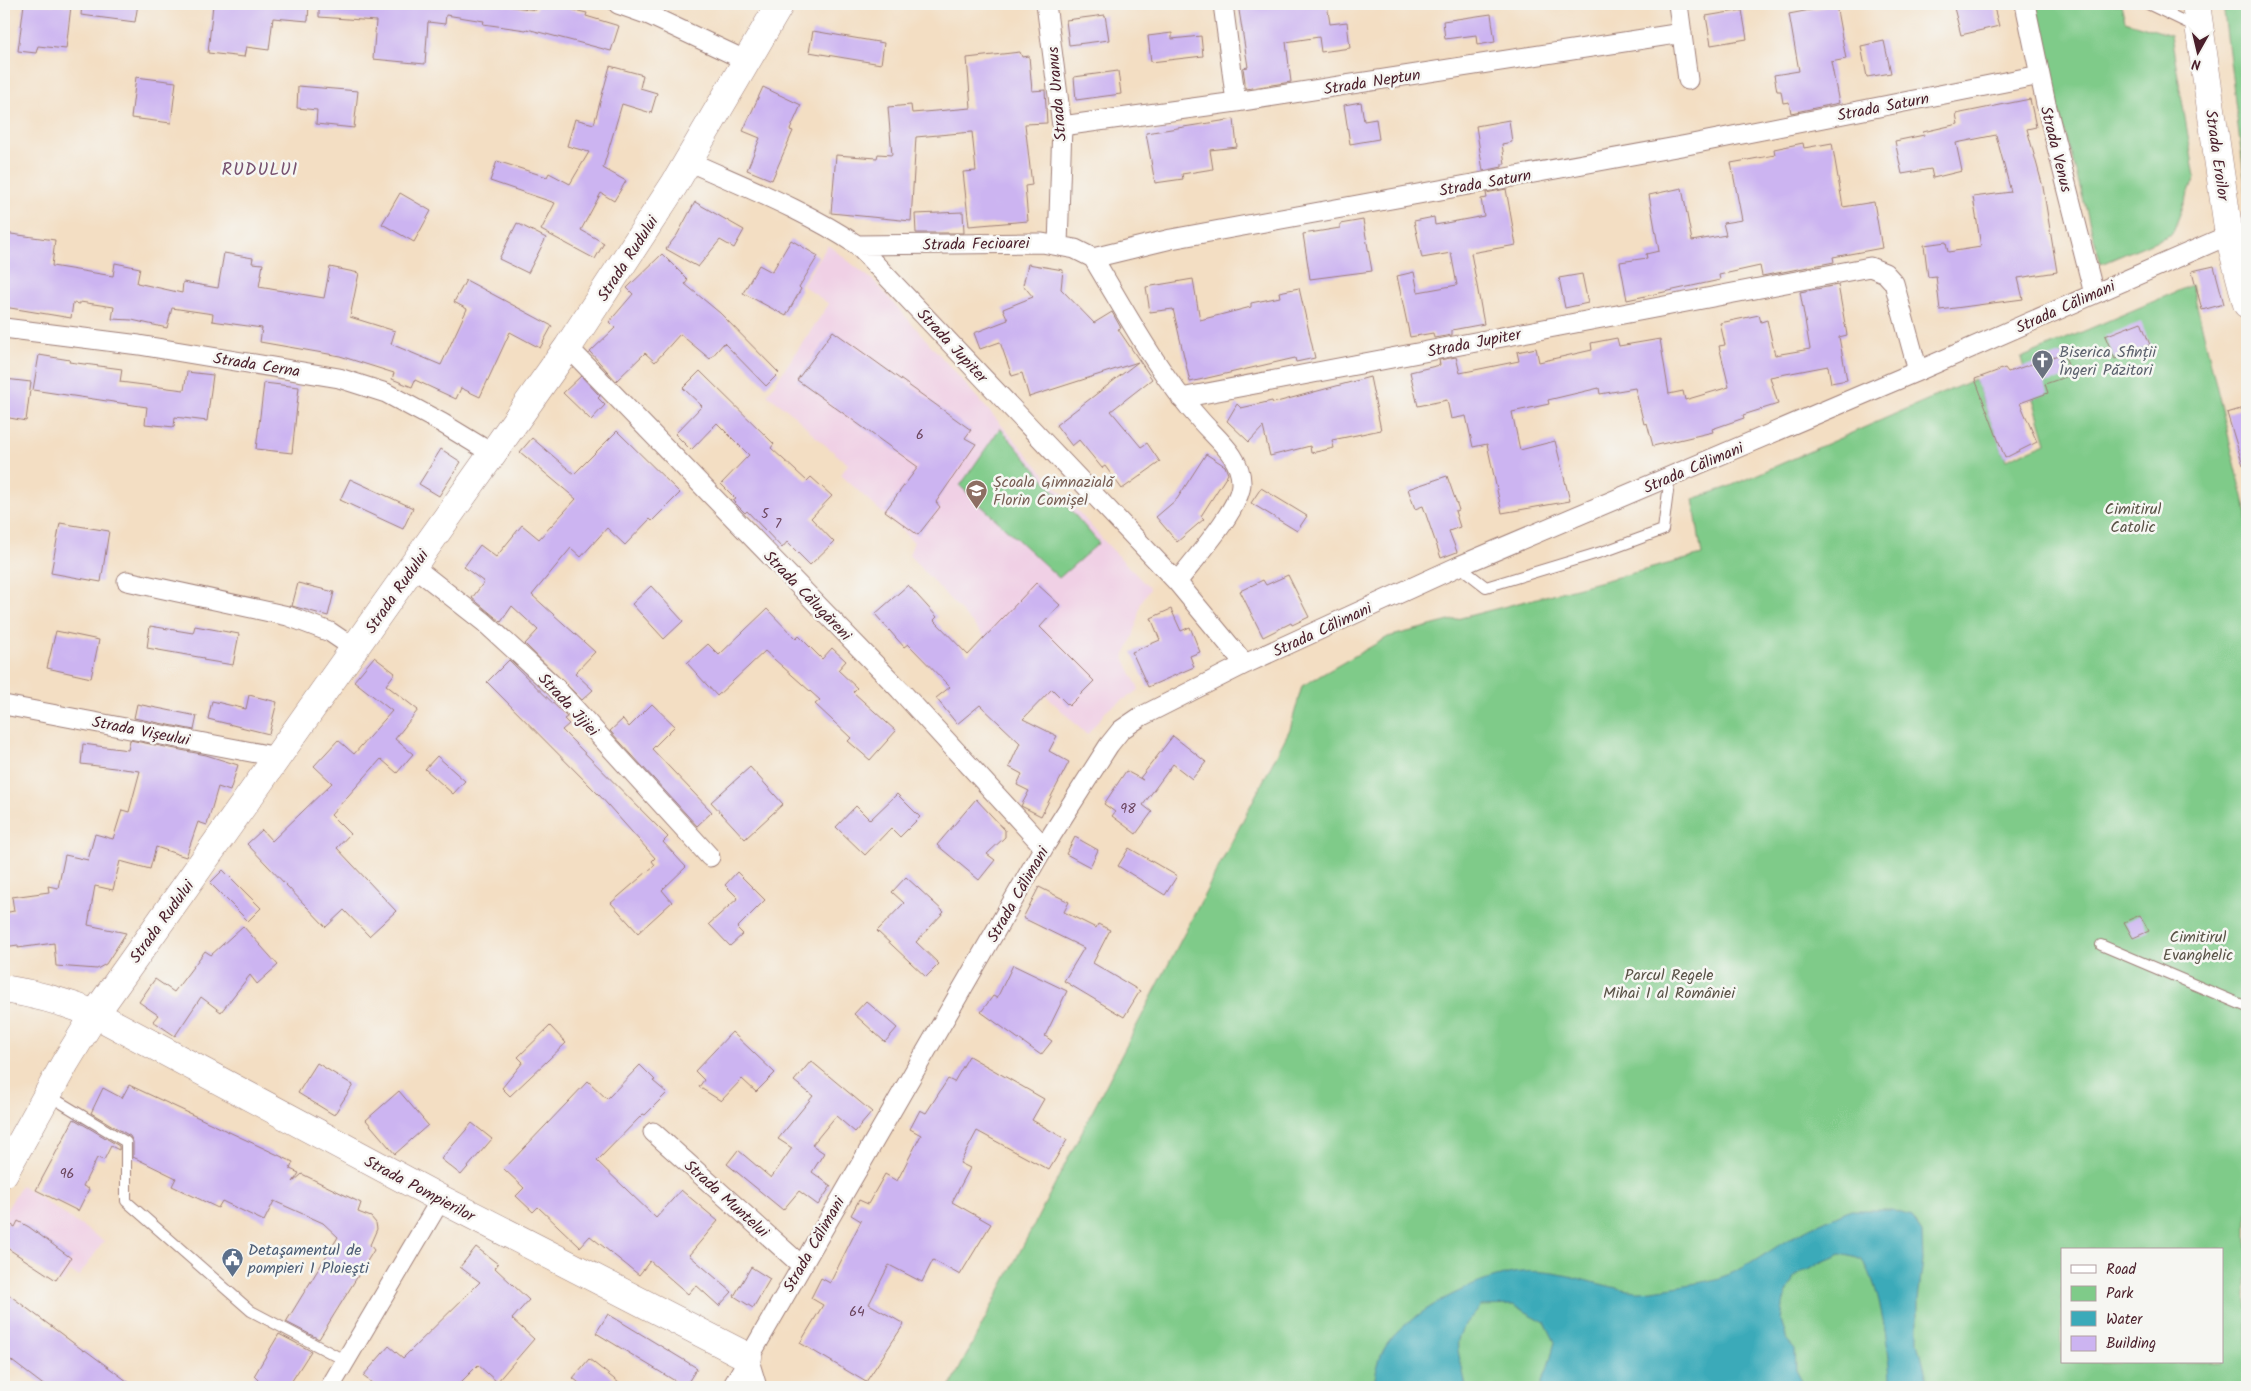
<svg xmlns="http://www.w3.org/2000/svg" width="2251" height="1391" font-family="Kalam,sans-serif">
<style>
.built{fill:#f0d0e5}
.green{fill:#7fcb89;stroke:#64755a;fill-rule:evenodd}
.water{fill:#3baab9;stroke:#426472}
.building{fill:#ccb4f1}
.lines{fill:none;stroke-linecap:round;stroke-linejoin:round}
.lane-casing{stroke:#9e7e77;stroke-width:12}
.street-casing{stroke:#9e7e77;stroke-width:21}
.secondary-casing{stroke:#9e7e77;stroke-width:29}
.lane{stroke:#fff;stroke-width:10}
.street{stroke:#fff;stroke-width:19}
.secondary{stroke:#fff;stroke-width:28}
.labels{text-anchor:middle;stroke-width:5;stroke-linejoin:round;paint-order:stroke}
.number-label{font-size:14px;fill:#6a445c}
.street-label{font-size:16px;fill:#4a1f2b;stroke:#f6f6f2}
.worship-label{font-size:16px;fill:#5b616d;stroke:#f6f6f2;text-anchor:start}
.education-label{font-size:16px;fill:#785e54;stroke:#f6f6f2;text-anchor:start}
.park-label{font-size:16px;fill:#5a5347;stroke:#f6f6f2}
.service-label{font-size:16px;fill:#4e5e75;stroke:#f6f6f2;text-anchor:start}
.neighbourhood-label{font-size:18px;letter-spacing:1px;fill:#785370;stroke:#f6f6f2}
</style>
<rect width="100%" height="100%" fill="#f6f6f2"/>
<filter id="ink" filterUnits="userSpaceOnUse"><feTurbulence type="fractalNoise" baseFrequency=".02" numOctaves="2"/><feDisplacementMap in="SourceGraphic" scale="10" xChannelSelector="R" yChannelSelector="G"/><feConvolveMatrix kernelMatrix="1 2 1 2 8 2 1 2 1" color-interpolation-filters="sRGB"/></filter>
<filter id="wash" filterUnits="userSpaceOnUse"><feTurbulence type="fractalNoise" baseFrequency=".0096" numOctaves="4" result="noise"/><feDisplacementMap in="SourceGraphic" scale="20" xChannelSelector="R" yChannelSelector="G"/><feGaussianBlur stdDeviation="1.12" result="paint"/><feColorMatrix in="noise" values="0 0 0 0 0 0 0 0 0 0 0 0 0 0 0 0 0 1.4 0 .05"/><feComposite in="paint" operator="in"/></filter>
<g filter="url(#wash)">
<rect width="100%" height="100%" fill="#f3dec3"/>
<!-- built -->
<path class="built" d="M828 245 875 282 1106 543 1150 589 1141 602 1134 634 1124 657 1139 690 1107 710 1087 735 982 634 909 555 914 542 841 475 848 464 818 439 793 414 767 395 829 304 802 285Z
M21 1185 104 1241 79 1276 70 1272 61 1283 4 1246V1215Z"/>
<!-- green -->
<path class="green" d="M2030 4H2121L2125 21 2171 35 2195 177 2172 234 2101 264Z
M2223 4H2247V199Z
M2192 285 2247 513V1387H950L1290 729 1302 686 1388 637 1702 555 1693 499 1726 488 1975 379 2006 460 2046 443 2021 358ZM2062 1250H2222V1362H2062Z
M1000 428 1099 543 1059 578 960 486Z"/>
<!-- water -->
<path class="water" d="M1849 1210H1892L1911 1216 1922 1232 1923 1261 1918 1300V1342L1929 1387H1891C1892 1363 1879 1279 1863 1262 1859 1257 1848 1256 1841 1254L1813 1266 1794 1277 1784 1300 1781 1321 1787 1340 1795 1349 1796 1370 1805 1387H1540L1547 1370 1555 1342 1545 1322 1513 1305 1481 1306C1447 1344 1458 1341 1466 1387H1374C1375 1375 1378 1362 1383 1351 1402 1314 1482 1275 1521 1272 1562 1268 1597 1287 1636 1291 1646 1292 1708 1282 1719 1278 1748 1269 1771 1248 1798 1234 1814 1225 1832 1218 1849 1210Z"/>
<g id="blocks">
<!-- building -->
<path class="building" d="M24 4 71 6 66 49 38 46 36 53 18 51Z
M82 4H138L135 22 81 15Z
M213 4H309L308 21 273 18 269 50 246 47 244 57 208 53Z
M319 4H493L536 10 538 4H548L587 13 586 16 619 26 611 51 527 29 526 30 483 24 484 21 446 15 445 24 428 22 425 64 373 59 376 21 319 17Z
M1238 4H1327L1330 24 1347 22 1350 48 1321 52 1319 37 1286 42 1291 82 1246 89 1243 68 1248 67Z
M1953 4H1993L1999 26 1961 35Z
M1836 5 1846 59 1831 62 1839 103 1791 113 1789 102 1783 103 1781 91H1777L1774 75 1799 71 1789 14Z
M1742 10 1747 39 1711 45 1706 16Z
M1491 14 1495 42 1477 45 1476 35 1445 39 1443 21Z
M1105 15 1109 40 1069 45 1066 20Z
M813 31 884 43 881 64 809 52Z
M1172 33V39L1201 36 1203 56 1151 62 1148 36Z
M1884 41 1891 73 1867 77 1861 46Z
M1020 52 1022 57 1029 56 1032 91 1045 90 1047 123 1025 124 1032 185 1025 186 1028 221 969 226 963 172 976 171 972 132 916 137 911 221 831 213 836 155 877 158 878 154 892 155 888 107 911 105 912 113 971 108 967 58Z
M610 66 643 75 640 88 657 93 651 113 622 104 603 168 626 181 614 201 601 193 581 230 604 243 595 259 541 230 555 203 490 181 497 161 547 177 549 173 570 184 589 152 567 146 575 119 594 124Z
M1118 71 1121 94 1076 100 1074 77Z
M136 77 176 82 171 123 131 118Z
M298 86 358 91 354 128 316 124 317 110 297 108Z
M763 87 801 105 790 130 793 131 772 180 747 170 760 138 743 131Z
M2030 99 2036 127 2027 129 2043 187 2057 272 2018 278 2023 299 1940 310 1936 276 1928 277 1924 245 1946 242 1948 252 1981 247 1973 197 2011 192 1996 135 1956 143 1962 171 1933 178 1931 169 1902 174 1895 141 1924 135 1923 132 1958 124 1956 114Z
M1361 102 1364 121 1376 119 1379 139 1350 144 1344 105Z
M1234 119 1237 147 1210 150 1213 169 1182 174 1183 179 1155 183 1146 133Z
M1509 120 1512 142 1502 144 1505 164H1502V167L1483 171 1476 126Z
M1803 143 1804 148 1832 143 1843 207 1874 202 1882 248 1833 257 1834 262 1762 276 1760 266 1719 275 1720 280 1627 300 1620 262 1647 258 1646 254 1659 251 1649 195 1682 188 1692 241 1726 235 1723 223 1742 220 1731 163 1775 155 1774 149Z
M1506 189 1516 245 1471 253 1484 324 1452 330V335L1434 338 1433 333 1410 337 1397 276 1414 272 1418 292 1457 285 1451 253 1422 258 1414 221 1434 217 1435 225 1484 216 1481 199 1487 198 1486 193Z
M400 193 431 211 414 242 382 224Z
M695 202 744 230 734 248 720 240 698 267 666 249 677 235Z
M963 212 964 233H916L915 214Z
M1363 220 1372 271 1310 279 1303 234 1340 228V224Z
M517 223 546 238 528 273 499 259Z
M4 233 55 240 52 266 113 276 115 263 140 268 137 283 182 293 183 282 218 288 224 253 253 258 252 263 263 264 259 287 324 298 330 267 359 273 350 317 395 331 391 344 441 365 467 309 454 302 466 280 552 326 540 348 510 332 480 397 461 388 456 399 415 380 412 387 392 379 394 373 340 356 260 342 262 328 212 321 213 314 172 308 167 328 132 320 112 319 114 307 80 302V304L73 303 71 318 4 307Z
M791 240 818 256 799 287 801 289 786 316 743 293 759 265 772 272Z
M662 254 688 280 685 284 720 313 779 373 766 386 724 343 710 359 680 334 655 362 645 353 616 381 590 352 615 328 609 322 633 294 627 288Z
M1028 264 1063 270 1061 289 1094 323 1112 312 1121 328 1118 329 1152 379 1111 411 1141 447 1147 443 1160 462 1122 489 1105 466 1102 468 1079 440 1072 446 1056 425 1138 362 1029 397 1022 373 1012 376 1000 342 980 349 974 333 1008 320 1003 309 1033 297 1023 285Z
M2214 266 2224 304 2202 310 2192 271Z
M1582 274 1588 303 1565 308 1559 278Z
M1193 279 1200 320 1251 307V303L1280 297 1279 292 1299 288 1315 358 1296 362 1295 358 1190 382 1173 309 1150 312 1146 287Z
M1838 285 1847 335 1839 337 1847 380 1831 383 1828 366 1770 377 1778 404 1743 415 1744 418 1712 429 1713 432 1653 446 1647 423 1644 424 1635 388 1600 394 1599 388 1548 400 1549 404 1512 412 1520 450 1555 441 1570 501 1502 513 1487 444 1473 447 1466 416 1451 419 1447 400 1418 406 1410 372 1440 365 1439 360 1456 357 1460 373 1519 361 1517 352 1536 348 1539 362 1592 350 1591 343 1617 338 1619 346 1660 339 1669 394 1683 391 1685 400 1729 387 1719 346 1725 345 1720 323 1759 315 1761 322 1767 320 1775 355 1810 349 1800 292Z
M2141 322 2150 345 2115 359 2105 336Z
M833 331 971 430 965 438 976 444 936 502 940 507 918 535 885 511 918 467 797 380Z
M2064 353 2071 375 2045 384 2048 393 2020 403 2037 442 2005 458 1975 379 2005 368 2008 372Z
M39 355 70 360 69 362 122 369 120 382 184 390 187 372 213 375 207 421 175 417 174 427 145 424 147 407 33 390Z
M700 371 774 444 771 448 807 481 811 477 832 496 811 518 834 542 810 565 787 542 782 548 747 511 745 513 733 501 736 499 721 484 749 455 717 423 691 450 675 434 702 406 683 388Z
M581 376 600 396 598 398 605 405 591 420 563 393Z
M1370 377 1381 430 1332 440 1334 448 1311 453 1310 446 1270 456 1263 427 1249 442 1227 421 1237 404 1241 408 1272 401 1273 403Z
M5 379 31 382 26 421 4 417Z
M264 383 299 387 292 453 256 449Z
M2247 407V465H2243L2227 413Z
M617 431 680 493 652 521 650 519 625 545 607 528 581 557 571 548 532 595 595 652 575 673 593 690 582 700 525 644 538 630 512 606 501 622 472 598 484 582 464 567 480 545 496 557 522 525 539 539 576 499 520 452 532 438 574 474Z
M441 449 461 462 439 496 419 484Z
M1206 454 1225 466 1228 474 1201 516 1204 519 1177 542 1156 517 1177 499Z
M1447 476 1459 510 1455 511 1460 527 1449 531 1457 552 1441 558 1423 506 1415 509 1408 489Z
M350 479 413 508 403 529 340 500Z
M1261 488 1307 516 1297 531 1251 503Z
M60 523 109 531 101 582 51 573Z
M1288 575 1309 617 1292 625 1291 623 1263 637 1240 591 1263 580 1266 585Z
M298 583 334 592 328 616 292 606Z
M1036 583 1060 605 1040 627 1094 681 1069 706 1052 689 1023 719 1057 736 1049 751 1069 762 1041 816 1021 806 1029 791 1017 785 1022 774 1009 767 1020 743 980 705 957 724 936 698 950 687 908 644 904 647 875 614 908 585 937 617 934 620 968 655Z
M651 586 683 621 664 639 632 604Z
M767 609 796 639 799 636 822 659 832 648 846 661 838 670 857 688 853 692 896 731 870 760 848 741 851 738 815 704 820 700 765 651 717 696 687 663 708 644 719 655Z
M1171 609 1181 631 1190 627 1200 652 1190 656 1194 667 1148 687 1132 652 1160 640 1151 618Z
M150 626 193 633 195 626 239 634 233 665 203 660 204 658 147 648Z
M56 631 99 640 91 678 47 668Z
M374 657 395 673 386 685 418 710 395 739 413 754 397 773 381 759 331 815 350 834 337 848 396 911 369 936 344 910 326 927 247 844 262 830 272 841 332 783 314 766 338 740 354 754 392 711 354 681Z
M509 660 567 717 564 719 569 724 562 730 668 837 663 842 686 867 662 890 672 902 638 933 611 903 655 865 652 861 655 858 600 796 487 682Z
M249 695 277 702 269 734 208 719 212 701 246 709Z
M137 704 197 716 194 730 134 718Z
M652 704 675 726 652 749 712 812 697 826 610 731 623 719 629 727Z
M1173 736 1206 762 1192 779 1173 764 1143 805 1152 812 1136 834 1112 816 1115 812 1104 804 1126 771 1143 780 1140 778Z
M130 740 206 755 238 765 230 791 218 787 207 825 198 822 186 857 156 847 150 869 120 861 113 890 95 886 88 925 126 933 106 964 97 969 56 966 54 943 18 948V945L4 947V913L14 911 12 897 49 892 48 886 58 888 65 855 88 860 95 834 113 839 122 810 129 812 140 771 81 764 83 744 128 750Z
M437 756 465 781 453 794 425 769Z
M750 767 783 804 745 839 711 802Z
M897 794 920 817 900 837 891 828 865 855 836 827 856 806 870 820Z
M976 799 1005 830V837L987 854 995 860 979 880 937 845Z
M1075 837 1098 850 1090 867 1066 854Z
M1129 848 1177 876 1165 895 1118 866Z
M223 870 261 908 248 921 210 883Z
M737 872 765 900 737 928 743 934 730 946 709 924 738 898 725 885Z
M906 877 944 912 916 942 939 964 926 977 877 931 904 903 892 892Z
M1039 887 1069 902 1064 912 1096 928 1098 924 1110 930 1093 963 1140 991 1124 1017 1064 981 1084 948 1023 918Z
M2140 915 2149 931 2133 938 2124 922Z
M243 926 278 965 257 984 250 975 221 1012 201 997 175 1036 153 1021 158 1015 139 1002 155 979 174 992 205 951 211 955Z
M1013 965 1067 991 1045 1036 1052 1041 1041 1055 981 1012 993 996 997 998Z
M866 1001 897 1028 885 1042 854 1014Z
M550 1026 566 1043 510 1096 502 1088 523 1062 518 1057Z
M732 1032 775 1073 756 1092 742 1079 721 1101 699 1087 704 1080 695 1071Z
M969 1056 1044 1099 1032 1120 1067 1140 1049 1170 977 1131 960 1163 970 1168 952 1202 991 1224 960 1275 933 1260 922 1282 889 1265 869 1304 904 1324 866 1382 800 1343 823 1305 811 1298 821 1278 830 1283 861 1221 851 1215 859 1200 868 1204 885 1174 897 1181 921 1135 910 1129 920 1110 926 1113 948 1079 954 1082Z
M811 1061 872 1112 855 1132 836 1116 812 1145 824 1153 812 1172 831 1186 818 1205 799 1191 783 1210 727 1164 738 1150 771 1178 792 1148 778 1139 813 1096 794 1081Z
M317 1063 353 1085 334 1115 298 1093Z
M640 1065 655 1080 653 1081 667 1093 645 1115 643 1114 597 1161 656 1218 681 1190 718 1221 689 1255 732 1292 719 1306 696 1285 688 1294 650 1261 639 1275 590 1236 580 1247 538 1207 533 1212 516 1196 524 1188 504 1169 588 1081 607 1099Z
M129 1085 293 1162 290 1169 299 1173 293 1182 302 1174 361 1203 358 1212 371 1217 376 1223 377 1229 370 1245 374 1250 319 1339 286 1322 338 1237 323 1223 274 1201 264 1221 222 1201 218 1208 172 1186 176 1178 133 1157V1142L130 1136 91 1113 103 1088 122 1098Z
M399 1091 428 1125 395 1154 366 1120Z
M74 1119 119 1146V1150L111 1146 104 1160 97 1158 83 1186 89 1189 78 1211 36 1190Z
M472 1123 492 1139 461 1175 441 1159Z
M4 1221 15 1227 18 1221 29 1227 71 1258 56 1280 4 1246Z
M476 1247 498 1264 495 1268 529 1300 512 1319 534 1339 497 1382 478 1365 456 1387H377L363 1376 389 1346 403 1358 480 1282 460 1267Z
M751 1267 770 1279 753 1308 734 1296Z
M4 1291 84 1351 85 1350 135 1387H46L4 1355Z
M608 1314 697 1368 685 1387 596 1333Z
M279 1334 311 1351 288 1387H265L254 1376Z
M589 1359 624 1387H584L573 1378Z"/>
</g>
</g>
<g filter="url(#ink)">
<use href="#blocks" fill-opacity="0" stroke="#9e7e77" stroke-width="1"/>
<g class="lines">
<defs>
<path id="lane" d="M2148 4 2196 27
M1459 566 1486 587 1611 549 1663 530 1670 476
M2101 945 2247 1007
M48 1095 126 1142V1201L251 1311 346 1361"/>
<path id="street" d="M618 4 649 15 747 61
M1046 4 1062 126 1058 245
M1223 4 1236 102
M1678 4 1688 80
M2025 4 2046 104 2094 294
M1062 126 1236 102 1682 33
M688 161C745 187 805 210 857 245L1177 582 1245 664
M857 245 1042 243 1075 249 1093 258
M1093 258 1171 239 1687 145 2040 75
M1093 258C1127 314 1158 374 1202 422 1218 440 1242 458 1241 484 1240 509 1193 561 1177 582
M4 328 139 345 339 378 386 393 442 423 493 454
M568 347 900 690 1044 847
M1181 398 1870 267 1885 273 1894 283 1918 371
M414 567 484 622 555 687 710 857
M127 581 288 616 330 632 355 649
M4 705 278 757
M653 1132 801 1265
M748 1357 757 1387
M330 1387 441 1199
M732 1387 1044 847 1109 745 1121 730 1140 717 1245 664 1459 566 1918 371 2229 235"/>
<path id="secondary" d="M2196 4 2229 235 2247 304
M4 989C36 994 65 1002 95 1014L441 1199 748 1357
M4 1173 65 1063 95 1014 568 347 674 185 780 4"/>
</defs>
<!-- lane casing -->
<use href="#lane" class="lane-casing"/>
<!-- street casing -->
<use href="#street" class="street-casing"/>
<!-- secondary casing -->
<use href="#secondary" class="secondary-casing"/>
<!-- lane -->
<use href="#lane" class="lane"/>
<!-- street -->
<use href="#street" class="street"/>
<!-- secondary -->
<use href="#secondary" class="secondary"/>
</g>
</g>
<!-- icons -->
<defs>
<symbol id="church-pin" viewBox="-11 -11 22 30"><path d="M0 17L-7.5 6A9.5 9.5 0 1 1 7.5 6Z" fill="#6b7280" stroke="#f6f6f2"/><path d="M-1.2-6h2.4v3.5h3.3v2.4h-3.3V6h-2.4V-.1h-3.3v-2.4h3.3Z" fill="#fff"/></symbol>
<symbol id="school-pin" viewBox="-11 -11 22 30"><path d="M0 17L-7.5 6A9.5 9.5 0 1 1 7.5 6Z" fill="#8d6e63" stroke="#f6f6f2"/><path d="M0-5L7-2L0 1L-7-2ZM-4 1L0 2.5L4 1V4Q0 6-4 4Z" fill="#fff"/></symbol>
<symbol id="civic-pin" viewBox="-11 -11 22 30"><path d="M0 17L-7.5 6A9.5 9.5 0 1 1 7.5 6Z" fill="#5c6f8a" stroke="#f6f6f2"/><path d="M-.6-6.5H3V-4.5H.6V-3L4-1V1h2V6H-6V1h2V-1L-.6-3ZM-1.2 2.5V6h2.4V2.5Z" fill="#fff"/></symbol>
</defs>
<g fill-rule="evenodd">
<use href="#church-pin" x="2030" y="348" width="25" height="34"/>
<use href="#school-pin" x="964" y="478" width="25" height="34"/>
<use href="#civic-pin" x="220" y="1246" width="25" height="34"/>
</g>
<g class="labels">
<!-- number labels -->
<g class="number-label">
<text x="920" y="439">6</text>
<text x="765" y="518">5</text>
<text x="778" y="528">7</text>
<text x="1128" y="813">98</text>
<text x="67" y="1178">96</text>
<text x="857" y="1316">64</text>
</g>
<!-- street labels -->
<g class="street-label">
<text transform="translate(1372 81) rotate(-9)" y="6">Strada Neptun</text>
<text transform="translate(1056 94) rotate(-95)" y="6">Strada Uranus</text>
<text transform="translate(1883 106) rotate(-11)" y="6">Strada Saturn</text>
<text transform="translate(2057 149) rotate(76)" y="6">Strada Venus</text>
<text transform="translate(2218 155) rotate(82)" y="6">Strada Eroilor</text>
<text transform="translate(1485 182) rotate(-10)" y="6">Strada Saturn</text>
<text transform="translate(976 243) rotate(-1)" y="6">Strada Fecioarei</text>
<text transform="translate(627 258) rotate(-57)" y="6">Strada Rudului</text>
<text transform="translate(2065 306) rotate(-24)" y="6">Strada Călimani</text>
<text transform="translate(1474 342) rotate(-11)" y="6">Strada Jupiter</text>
<text transform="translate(953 345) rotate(47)" y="6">Strada Jupiter</text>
<text transform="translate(257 364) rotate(9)" y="6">Strada Cerna</text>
<text transform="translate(1693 467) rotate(-23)" y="6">Strada Călimani</text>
<text transform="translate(396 591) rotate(-55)" y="6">Strada Rudului</text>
<text transform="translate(808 595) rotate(46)" y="6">Strada Călugăreni</text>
<text transform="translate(1322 629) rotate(-25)" y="6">Strada Călimani</text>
<text transform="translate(569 704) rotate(47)" y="6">Strada Jijiei</text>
<text transform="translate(141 730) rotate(11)" y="6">Strada Vișeului</text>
<text transform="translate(1017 894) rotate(-60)" y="6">Strada Călimani</text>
<text transform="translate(161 921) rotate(-54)" y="6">Strada Rudului</text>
<text transform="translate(420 1188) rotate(28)" y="6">Strada Pompierilor</text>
<text transform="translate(727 1198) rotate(42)" y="6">Strada Muntelui</text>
<text transform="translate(813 1244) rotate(-60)" y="6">Strada Călimani</text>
</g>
<!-- worship labels -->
<g class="worship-label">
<text x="2059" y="357">Biserica Sfinții<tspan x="2059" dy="18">Îngeri Păzitori</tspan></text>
</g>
<!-- education labels -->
<g class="education-label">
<text x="993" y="487">Școala Gimnazială<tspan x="993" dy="18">Florin Comișel</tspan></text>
</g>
<!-- park labels -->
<g class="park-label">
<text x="2133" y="514">Cimitirul<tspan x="2133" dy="18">Catolic</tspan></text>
<text x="2198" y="942">Cimitirul<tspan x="2198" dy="18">Evanghelic</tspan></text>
<text x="1669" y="980">Parcul Regele<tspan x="1669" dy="18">Mihai I al României</tspan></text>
</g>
<!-- service labels -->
<g class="service-label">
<text x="248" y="1255">Detaşamentul de<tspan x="248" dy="18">pompieri 1 Ploieşti</tspan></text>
</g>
<!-- neighbourhood labels -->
<g class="neighbourhood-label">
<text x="260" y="175">RUDULUI</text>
</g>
</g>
<!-- margin -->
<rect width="2251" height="1391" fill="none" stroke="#f6f6f2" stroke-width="20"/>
<!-- legend -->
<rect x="2061" y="1248" width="162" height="115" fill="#f6f6f2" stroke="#b1a0a2"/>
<rect x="2071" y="1265" width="25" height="8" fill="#ffffff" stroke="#b1a0a2"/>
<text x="2106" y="1274" font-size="15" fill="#4a1f2b">Road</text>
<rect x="2071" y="1286" width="25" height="15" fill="#7fcb89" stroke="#b1a0a2"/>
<text x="2106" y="1298" font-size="15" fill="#4a1f2b">Park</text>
<rect x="2071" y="1311" width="25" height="15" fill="#3baab9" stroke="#b1a0a2"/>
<text x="2106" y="1324" font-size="15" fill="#4a1f2b">Water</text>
<rect x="2071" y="1336" width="25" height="15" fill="#ccb4f1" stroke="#b1a0a2"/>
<text x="2106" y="1348" font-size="15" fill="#4a1f2b">Building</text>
<!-- north arrow -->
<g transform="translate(2198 52) rotate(188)" stroke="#f6f6f2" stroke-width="4" paint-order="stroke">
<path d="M0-4L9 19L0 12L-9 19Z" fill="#4a1f2b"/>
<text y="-8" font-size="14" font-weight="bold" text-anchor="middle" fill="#4a1f2b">N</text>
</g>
</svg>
